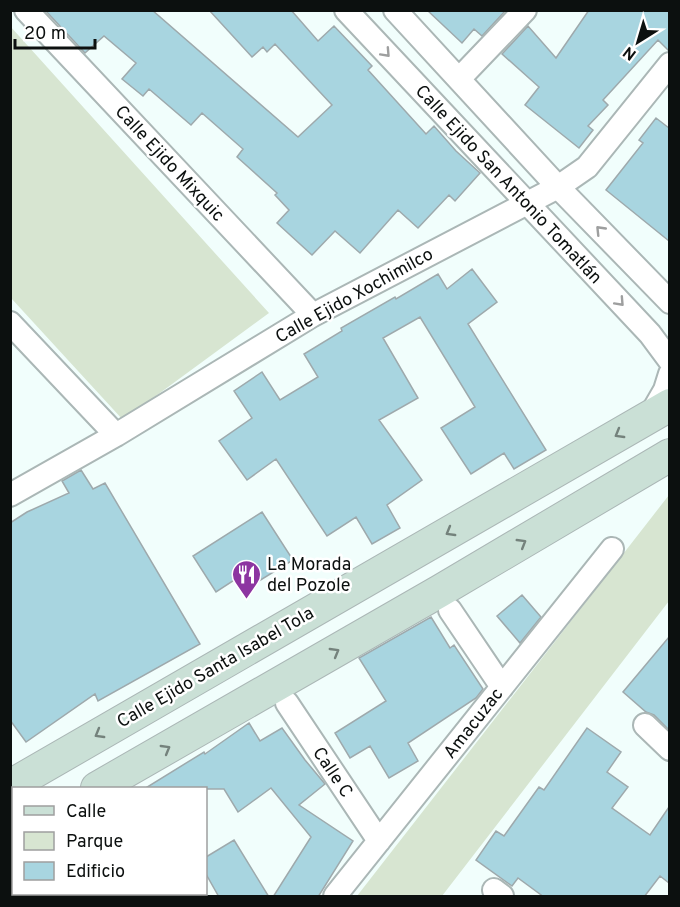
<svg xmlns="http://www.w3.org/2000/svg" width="680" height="907" font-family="Overpass,sans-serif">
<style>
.green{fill:#d7e5d1}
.building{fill:#a8d5e0;stroke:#9ea9ac;stroke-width:1.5}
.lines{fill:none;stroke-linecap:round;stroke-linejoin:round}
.street-casing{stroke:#abb7b6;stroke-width:26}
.secondary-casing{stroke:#abb7b6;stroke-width:34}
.street{stroke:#fff;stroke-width:22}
.secondary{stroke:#cae0d6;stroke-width:32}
.oneway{stroke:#9e9f9f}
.oneway2{stroke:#74827c}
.labels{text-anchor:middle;stroke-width:5;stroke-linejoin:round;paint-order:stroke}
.street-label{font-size:18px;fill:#0c100f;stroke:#fff}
.poi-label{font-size:18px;fill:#0c100f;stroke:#fff;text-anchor:start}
</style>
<rect width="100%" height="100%" fill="#f1fefc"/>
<!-- green -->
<path class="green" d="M10 26 269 313 123 420 11 298Z
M669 495V601L442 896H357Z"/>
<!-- building -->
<path class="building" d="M45 10H152L298 137 332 105 275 44 267 52 263 47 252 57 209 10H291L318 41 334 26 372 66 368 70 426 134 434 126 456 151 480 173 455 201 449 195 418 228 398 210 360 253 335 231 312 255 277 223 289 210 275 195 277 193 237 157 243 149 202 113 191 125 149 89 143 96 122 79 136 63 104 36 85 53Z
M427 10H506L482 36 474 29 462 43Z
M589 10H669V51L658 40 603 100 608 105 588 126 593 130 579 148 525 105 539 87 502 54 528 26 556 58Z
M656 118 669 128V241L606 190 643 143 639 140Z
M472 269 497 302 468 324 546 450 514 469 504 453 471 474 441 428 475 407 420 317 383 338 418 398 379 420 422 480 387 505 400 528 372 544 356 517 327 536 276 459 247 480 219 441 252 418 234 391 262 372 280 400 318 377 304 354 342 331 341 328 395 297 396 299 438 274 447 289Z
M81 470 93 489 105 483 200 644 98 701 95 694 26 742 10 720V523L27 512 69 493 62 481Z
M262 512 293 560 259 581 251 569 216 592 193 556Z
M522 595 541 617 520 643 497 616Z
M431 617 450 648 454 645 483 689 476 698 408 743 418 761 389 778 370 746 350 758 335 733 386 701 359 658Z
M669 637V730L654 715 646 712 623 692Z
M249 723 260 741 282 728 305 760 325 784 299 805 353 841 318 897H273L311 837 271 788 238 812 224 789H144L204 752 205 754Z
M587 728 621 752 607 772 628 787 612 808 650 835 669 807V883L660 876 644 897H544L518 878 512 886 476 860 496 831 504 836 539 787 544 790Z
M234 840 269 897H219L206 874V857Z"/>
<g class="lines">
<defs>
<path id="street" d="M26 10 313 315
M346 10 650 334 670 361
M395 10 558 187 670 302
M459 79 525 10
M10 323 116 435
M650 416 665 390 670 374
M10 495 116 435 313 315 558 187 587 167 670 64
M450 610 502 687
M287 703 379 841
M645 725 670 749
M494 890 502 896
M181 894 183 896
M335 896 612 549"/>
<path id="secondary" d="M10 786 670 405
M97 788 440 591 670 455
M10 838 14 837"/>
</defs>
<!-- street casing -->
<use href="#street" class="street-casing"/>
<!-- secondary casing -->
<use href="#secondary" class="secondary-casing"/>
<!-- street -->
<use href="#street" class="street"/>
<!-- secondary -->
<use href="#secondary" class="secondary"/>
</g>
<!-- one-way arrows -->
<defs><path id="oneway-chevron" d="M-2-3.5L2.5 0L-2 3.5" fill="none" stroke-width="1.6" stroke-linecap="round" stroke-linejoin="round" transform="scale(1.5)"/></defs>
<g class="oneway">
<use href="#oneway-chevron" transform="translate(386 53) rotate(47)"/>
<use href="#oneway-chevron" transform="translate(600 230) rotate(-134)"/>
<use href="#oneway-chevron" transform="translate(620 302) rotate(47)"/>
</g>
<g class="oneway2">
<use href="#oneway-chevron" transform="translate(619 434) rotate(150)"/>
<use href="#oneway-chevron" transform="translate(450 532) rotate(150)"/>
<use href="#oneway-chevron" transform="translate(522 543) rotate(-31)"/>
<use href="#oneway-chevron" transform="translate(335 652) rotate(-30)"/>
<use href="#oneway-chevron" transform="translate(99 734) rotate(150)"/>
<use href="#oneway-chevron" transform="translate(166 749) rotate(-30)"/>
</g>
<!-- icons -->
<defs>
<symbol id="restaurant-pin" viewBox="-11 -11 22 30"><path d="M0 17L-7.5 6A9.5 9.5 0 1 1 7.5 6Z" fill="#8d35a1" stroke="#fff"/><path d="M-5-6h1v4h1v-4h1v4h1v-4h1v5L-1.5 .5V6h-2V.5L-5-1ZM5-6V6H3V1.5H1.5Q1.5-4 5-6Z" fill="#fff"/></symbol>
</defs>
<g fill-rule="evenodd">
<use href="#restaurant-pin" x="230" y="558" width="33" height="45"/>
</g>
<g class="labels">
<!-- street labels -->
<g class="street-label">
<text transform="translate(170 163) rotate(47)" y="6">Calle Ejido Mixquic</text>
<text transform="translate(509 184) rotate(47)" y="6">Calle Ejido San Antonio Tomatlán</text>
<text transform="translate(354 295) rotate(-29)" y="6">Calle Ejido Xochimilco</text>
<text transform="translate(215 667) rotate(-30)" y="6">Calle Ejido Santa Isabel Tola</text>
<text transform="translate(473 723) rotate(-52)" y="6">Amacuzac</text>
<text transform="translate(333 772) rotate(56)" y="6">Calle C</text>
</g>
<!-- poi labels -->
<g class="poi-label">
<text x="267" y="570">La Morada<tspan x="267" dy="21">del Pozole</tspan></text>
</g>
</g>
<!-- border -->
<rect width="680" height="907" fill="none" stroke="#0c100f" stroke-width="24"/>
<!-- legend -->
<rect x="12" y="787" width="195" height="108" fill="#ffffff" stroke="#9e9f9f" stroke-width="1.5"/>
<rect x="24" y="806" width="30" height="9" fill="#cae0d6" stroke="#9e9f9f" stroke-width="1.5"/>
<text x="66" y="817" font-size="18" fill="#0c100f">Calle</text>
<rect x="24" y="832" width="30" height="18" fill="#d7e5d1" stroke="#9e9f9f" stroke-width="1.5"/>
<text x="66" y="847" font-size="18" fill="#0c100f">Parque</text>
<rect x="24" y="862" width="30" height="18" fill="#a8d5e0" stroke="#9e9f9f" stroke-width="1.5"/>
<text x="66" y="877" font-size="18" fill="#0c100f">Edificio</text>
<!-- north arrow -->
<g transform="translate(638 42) rotate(217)" stroke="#ffffff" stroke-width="4.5" paint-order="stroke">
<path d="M0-4.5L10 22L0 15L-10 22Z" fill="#0c100f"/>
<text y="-9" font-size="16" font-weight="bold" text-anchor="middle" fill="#0c100f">N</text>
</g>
<!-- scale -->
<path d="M15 39v9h80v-9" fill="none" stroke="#0c100f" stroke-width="3"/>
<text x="24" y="39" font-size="18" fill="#0c100f" stroke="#ffffff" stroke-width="4.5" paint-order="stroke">20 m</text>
</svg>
